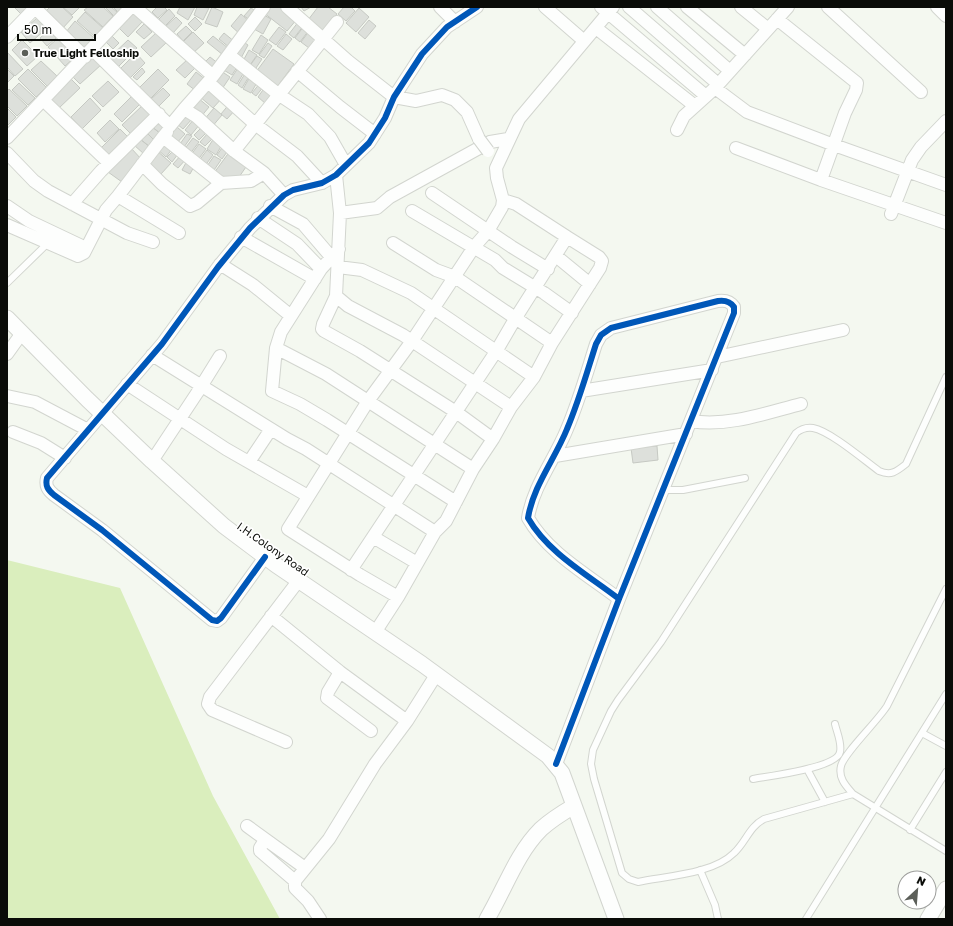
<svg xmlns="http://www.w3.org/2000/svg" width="953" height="926" font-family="'Golos Text',sans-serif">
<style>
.green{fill:#daeebd}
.building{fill:#dde0db;stroke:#c6c9c3}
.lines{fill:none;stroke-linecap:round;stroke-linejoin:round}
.service-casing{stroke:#d2d5cf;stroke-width:8}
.minor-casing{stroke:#d2d5cf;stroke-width:14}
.tertiary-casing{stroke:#d2d5cf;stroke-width:17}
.service{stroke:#fdfefd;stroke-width:6}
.minor{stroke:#fdfefd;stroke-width:12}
.tertiary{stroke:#fdfefd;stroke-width:15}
.minor-bridge-casing{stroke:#d2d5cf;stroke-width:14;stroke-linecap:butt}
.minor-bridge{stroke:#fdfefd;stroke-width:12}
.cycleway-casing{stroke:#fff;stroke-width:8}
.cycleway{stroke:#0057b8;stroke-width:6}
.poi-dot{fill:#5c5f59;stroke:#fff;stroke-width:1.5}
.labels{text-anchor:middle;stroke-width:3.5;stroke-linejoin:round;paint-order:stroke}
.poi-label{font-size:11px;font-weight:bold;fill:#0a0c08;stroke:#fff;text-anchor:start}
.street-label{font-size:11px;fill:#0a0c08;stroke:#fff}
</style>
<rect width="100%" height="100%" fill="#f4f8f0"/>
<!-- green -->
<path class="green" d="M7 560 120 588 213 796 280 919H7Z"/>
<!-- building -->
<path class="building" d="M14 7H27L21 14Z
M50 7H62L73 17 62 29 44 13Z
M63 7H78L79 8 72 15Z
M88 7H103L113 16 103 27 84 10Z
M105 7H111L117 12 114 16Z
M113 7H124L119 13Z
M157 7H164L167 10 158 18 152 12Z
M180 7H195L188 20 177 13Z
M197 7 209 8 203 20 194 15Z
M212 7 223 12 217 27 205 23Z
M269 7H282L297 19 287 31 264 13Z
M301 7H311L304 11Z
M318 7H328L337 14 322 32 308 20Z
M344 7H351L355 11 346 21 338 14Z
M251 8 259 13 253 22 244 16Z
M359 8 369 17 356 32 346 23Z
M169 9 175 16 165 26 159 19Z
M85 12 103 28 95 37 77 21Z
M134 12 143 21 128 37 119 28Z
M241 14 251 23 241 35 231 26Z
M262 14 271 19 263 34 254 29Z
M176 17 182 23 173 33 166 26Z
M195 17 202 24 195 31 188 24Z
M37 18 46 29 30 43 21 32Z
M369 20 376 26 365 39 358 33Z
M75 21 94 38 84 49 66 32Z
M299 21 304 25 294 38 289 34Z
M144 24 152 32 144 39 136 32Z
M186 26 192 32 183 41 177 34Z
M304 26 309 30 300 42 295 38Z
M279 27 286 32 276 45 269 40Z
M49 30 56 38 47 46 40 38Z
M310 30 318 36 309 48 301 42Z
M157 32 167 42 151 57 141 47Z
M193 32 204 43 192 54 182 43Z
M224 33 235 42 230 48 219 39Z
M286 34 292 39 283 50 277 46Z
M261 35 268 40 259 54 252 50Z
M112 36 119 43 113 49 106 42Z
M213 36 228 48 223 55 207 42Z
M58 38 76 56 65 66 48 47Z
M22 40 38 56 27 66 12 50Z
M128 40 137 48 118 67 109 58Z
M242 41 248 45 240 60 234 56Z
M268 43 272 46 264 58 259 55Z
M273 49 294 64 277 87 256 72Z
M249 50 257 55 250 65 243 61Z
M7 52 23 69 15 76 7 67Z
M136 53 145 63 130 78 121 68Z
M93 55 102 64 80 84 72 76Z
M257 56 262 59 254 71 249 67Z
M210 57 219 64 213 71 204 63Z
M230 58 239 64 232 75 222 69Z
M188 59 196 67 185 78 176 70Z
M41 61 57 76 47 86 31 70Z
M240 65 246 69 237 84 230 80Z
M142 68 145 72 137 80 133 77Z
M7 69 14 76 7 83Z
M28 69 46 87 36 97 18 79Z
M158 69 169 80 150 99 139 88Z
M221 71 230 77 222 89 213 84Z
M196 72 206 80 196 91 187 84Z
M246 72 250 75 242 88 238 85Z
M251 75 259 79 251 93 243 89Z
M71 79 80 88 59 108 51 99Z
M108 81 119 92 103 107 92 96Z
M19 83 35 98 28 105 12 90Z
M260 83 264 86 256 96 252 93Z
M209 85 223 97 213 108 199 96Z
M265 87 274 93 266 104 258 97Z
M163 88 170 95 158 107 151 99Z
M9 89 27 106 17 116 7 106V91Z
M132 96 140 104 122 122 114 114Z
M90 98 101 110 82 129 71 117Z
M198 98 209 107 200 118 189 109Z
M230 103 236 109 227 119 221 114Z
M144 104 153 115 132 135 122 125Z
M7 108 16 117 7 126Z
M214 108 222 115 211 128 203 121Z
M186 114 192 119 183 129 177 124Z
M194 119 200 124 191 135 185 130Z
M110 120 119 129 105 142 97 133Z
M157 120 167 128 161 134 151 126Z
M151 126 161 134 155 141 146 132Z
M177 127 185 134 175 145 168 138Z
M202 127 207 132 199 140 194 135Z
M120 129 130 139 111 158 101 148Z
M146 132 155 141 150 147 140 139Z
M208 133 213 138 205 146 200 142Z
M187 134 192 136 184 147 180 144Z
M193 138 199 142 189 155 183 151Z
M214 138 223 143 216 155 207 149Z
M140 139 150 147 144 154 134 145Z
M164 142 172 149 166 157 157 149Z
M199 144 206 149 197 161 190 156Z
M224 145 229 149 222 159 217 155Z
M131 148 142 160 122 182 108 172Z
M156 150 171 163 161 174 146 161Z
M174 150 178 154 172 162 167 157Z
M207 150 213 155 204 167 198 162Z
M230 151 248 164 237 180H221L214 173Z
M182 154 187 158 178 168 173 164Z
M214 156 221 160 212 173 205 169Z
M188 159 196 163 190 174 182 170Z
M657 446 658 460 633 463 631 448Z"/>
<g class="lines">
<defs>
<path id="service" d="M7 283 49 242
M663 490H683L745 478
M946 589 887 706C877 722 844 753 841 766 838 778 846 786 853 794L946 851
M922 733 946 746
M807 769 825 802
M753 779C769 776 837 768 840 752 842 743 837 733 835 724
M853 794 764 819C749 827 746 842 734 853 713 874 667 876 638 882L629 879 622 873 594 779 591 764 593 750 611 711 618 700 661 642 796 433C801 429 806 427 813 428 830 431 864 460 879 471 891 476 896 472 906 464L946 377
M910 830 946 772
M700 870 715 905 718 919
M806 919 946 694"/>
<path id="minor" d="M135 7 213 76 208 82 255 124 297 156 322 183
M287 7 348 61 394 97 416 101 442 95 455 100 467 112 479 139
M440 7 455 22
M545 7 583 40
M601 7 706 96
M629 7 718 84
M657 7 730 71
M687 7 745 55
M741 7 768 29
M828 7 921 92
M937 7 946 16
M35 8 85 57
M777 19 857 83 856 90 845 113 821 180
M596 28 695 106
M7 37 36 7
M92 49 170 126 184 109 197 117 234 151 264 173 284 195
M229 55 278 94 308 114 330 137 346 165
M297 71 340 107 375 134
M213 76 264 7
M715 88 747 112 834 145 946 185
M43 100 109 163
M184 109 208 82
M677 130 684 116 715 88 788 7
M167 132 163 137 221 183 251 181 264 173
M163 137 118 196 179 233
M7 138 131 7
M736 148 821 180 946 223
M234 151 337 22
M7 153 34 181 48 191 127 233 153 242
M142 164 162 184 190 206 197 203 221 183
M336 175 340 213 336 296 348 306 403 335 511 407
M432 193 512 247 548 269
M72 204 101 171 159 114
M7 206 29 221 86 248
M270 206 303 224 332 258
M412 211 495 260 503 268 544 293 572 313
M340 213 377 208 390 197 490 142 508 139
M891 214 912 160 921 147 946 121
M258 218 297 244 321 269
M7 225 78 256 84 253 106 210 118 196
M241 237 315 279
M393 243 436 270 455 277 552 343
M339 249 321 269 281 332 276 348 272 391 300 404 327 420 456 502
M556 256 590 284
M220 264 253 285 291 316
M338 267 362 270 411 293 534 377
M336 296 323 324 322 329 324 331 360 351 456 412 493 439
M276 348 326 374 473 469
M7 354 22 333
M152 355 287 439 306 449 435 532
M717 357 843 330
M127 384 226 449 308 496
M581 391 712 370
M7 396 35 402 88 430
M691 421C728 427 766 413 801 404
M13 432 41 443 65 458
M555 456 686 434
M152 461 197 393 220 356
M249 462 271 429
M373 537 417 563
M265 557 221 618 217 621 212 620 102 530 54 495C48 490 45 486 47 478L162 344 218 267 250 228 284 195 293 190 322 183 336 175 369 143 385 118 394 97 422 54 447 27 477 7
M351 570 497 350 515 319 567 237 516 204 503 200
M398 597 435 532 446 521 473 469 493 439 511 407 534 377 552 343 600 268 602 261 599 257 567 237
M271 616 340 672 407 721
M376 631 398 597 360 575 288 529 368 401 412 341 474 247 488 231 502 207 503 200 497 178 496 168 519 119 613 7
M340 672 328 692 327 698 371 731
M286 742 212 710 208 704 210 697 299 580
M556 764 619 599 734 313V307C730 301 725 300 718 301L611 328 601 335 596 344C587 372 579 401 567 429 555 459 533 486 528 518 548 553 588 575 619 599
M247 826 305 868
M265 840 260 848V851L295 881
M320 919 308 901 295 888V881L329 839 375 764 407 721 436 675"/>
<path id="tertiary" d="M7 318 87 399 152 461 224 526 276 565 422 664 548 756 562 773 616 919
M487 919C505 889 516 854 541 829 551 820 562 813 574 806
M928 919 946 889"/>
</defs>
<!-- service casing -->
<use href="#service" class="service-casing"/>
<!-- minor casing -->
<use href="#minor" class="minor-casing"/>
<!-- tertiary casing -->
<use href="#tertiary" class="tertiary-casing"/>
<!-- service -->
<use href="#service" class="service"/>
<!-- minor -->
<use href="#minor" class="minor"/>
<!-- tertiary -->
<use href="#tertiary" class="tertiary"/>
<defs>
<path id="minor-bridge" d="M479 139 488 151"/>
</defs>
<!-- minor-bridge casing -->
<use href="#minor-bridge" class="minor-bridge-casing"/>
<!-- minor-bridge -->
<use href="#minor-bridge" class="minor-bridge"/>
<defs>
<path id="cycleway" d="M265 557 221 618 217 621 212 620 102 530 54 495C48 490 45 486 47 478L162 344 218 267 250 228 284 195 293 190 322 183 336 175 369 143 385 118 394 97 422 54 447 27 477 7
M556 764 619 599 734 313V307C730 301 725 300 718 301L611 328 601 335 596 344C587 372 579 401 567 429 555 459 533 486 528 518 548 553 588 575 619 599"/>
</defs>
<!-- cycleway casing -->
<use href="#cycleway" class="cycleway-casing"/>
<!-- cycleway -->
<use href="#cycleway" class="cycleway"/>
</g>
<!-- markers -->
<circle class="poi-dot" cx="25" cy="53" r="4"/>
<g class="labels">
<!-- poi labels -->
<g class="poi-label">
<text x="33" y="57">True Light Felloship</text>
</g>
<!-- street labels -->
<g class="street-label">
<text transform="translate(273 549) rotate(35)" y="4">I.H.Colony Road</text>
</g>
</g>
<!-- border -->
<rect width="953" height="926" fill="none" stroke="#0a0c08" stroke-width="16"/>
<!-- north arrow -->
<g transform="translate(917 890) rotate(26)"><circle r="19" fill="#ffffff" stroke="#9d9e9c"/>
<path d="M0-3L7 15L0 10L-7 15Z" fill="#5c5f59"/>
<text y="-6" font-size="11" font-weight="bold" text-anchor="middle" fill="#0a0c08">N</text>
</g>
<!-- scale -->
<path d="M18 34v6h77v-6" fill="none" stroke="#0a0c08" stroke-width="2"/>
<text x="24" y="34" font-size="12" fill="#0a0c08" stroke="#ffffff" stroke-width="3" paint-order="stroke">50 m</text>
</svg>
